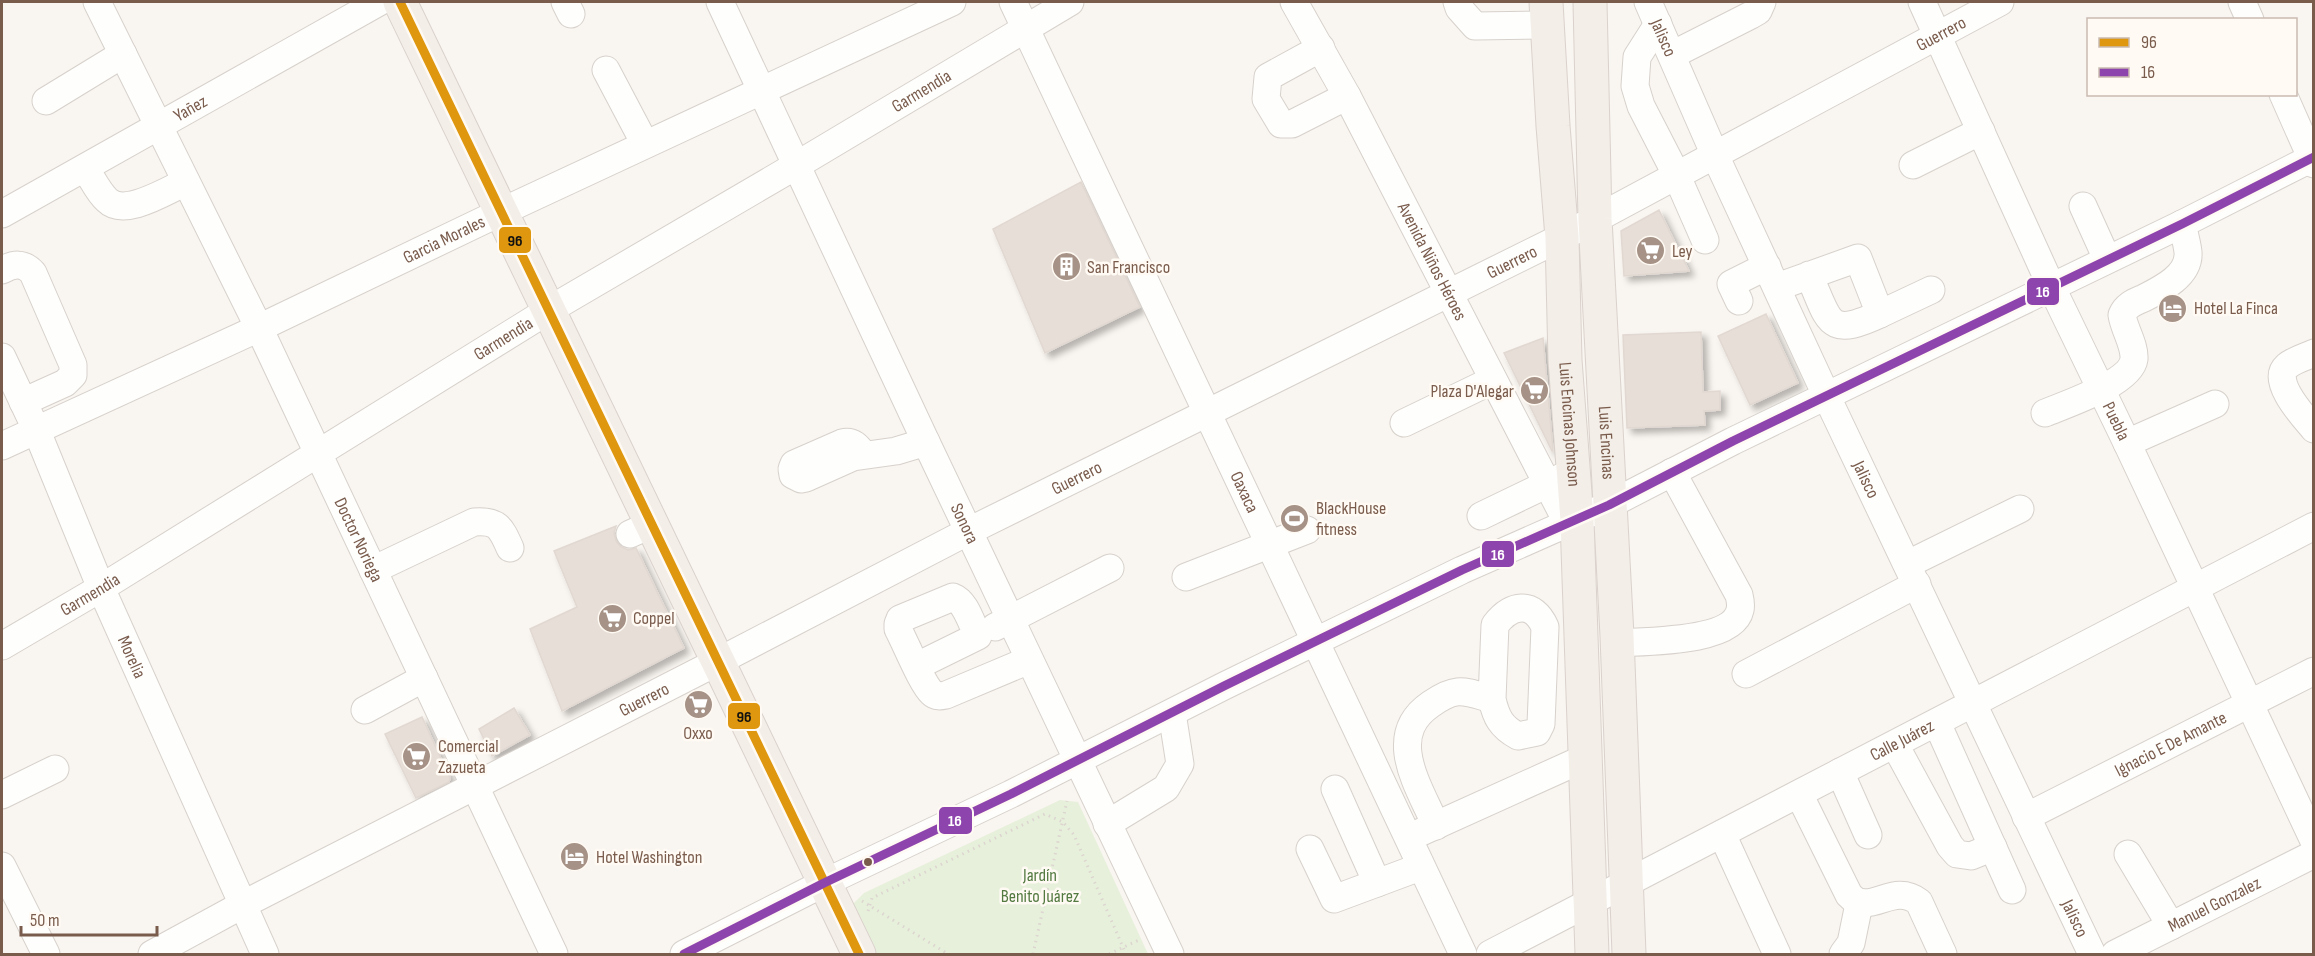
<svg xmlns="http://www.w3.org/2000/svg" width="2315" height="956" font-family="'Sofia Sans Condensed',sans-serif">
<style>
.green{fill:#e7f0db}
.building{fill:#e6ded7;stroke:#e2d8d2;stroke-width:1.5;filter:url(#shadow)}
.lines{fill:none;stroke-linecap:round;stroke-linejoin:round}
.minor-casing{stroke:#d7d1cb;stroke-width:29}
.major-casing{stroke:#dad1cc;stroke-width:35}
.path{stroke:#dcd5d0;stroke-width:3;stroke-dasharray:1.5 4.5;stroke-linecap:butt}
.minor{stroke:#fefefd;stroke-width:27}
.major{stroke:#f3eee8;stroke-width:33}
.bus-1-casing{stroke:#fffaf3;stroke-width:14}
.bus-2-casing{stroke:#fffaf3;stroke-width:14}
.bus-1{stroke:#de970f;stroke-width:9}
.bus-2{stroke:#8e44ad;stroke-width:9}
.bus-dot{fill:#7a5c4d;stroke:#fffaf3;stroke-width:2}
.labels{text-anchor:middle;stroke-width:5;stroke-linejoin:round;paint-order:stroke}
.street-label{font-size:18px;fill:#7a5c4d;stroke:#fffaf3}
.poi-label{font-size:18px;fill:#7a5c4d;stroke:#fffaf3;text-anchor:start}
.park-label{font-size:18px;fill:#537a41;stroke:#fffaf3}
.line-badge{stroke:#fffaf3;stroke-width:2}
.badge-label{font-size:16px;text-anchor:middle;font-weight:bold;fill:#fff}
.pale-badge-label{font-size:16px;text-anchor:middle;font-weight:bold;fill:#111}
</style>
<defs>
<filter id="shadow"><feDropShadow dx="5" dy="5" stdDeviation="3" flood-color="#0004"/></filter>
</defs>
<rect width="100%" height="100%" fill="#f9f5f0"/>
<!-- green -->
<path class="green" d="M1060 800 1078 802 1148 954H869L852 905 864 893Z"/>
<!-- building -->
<path class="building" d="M1081 182 1140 307 1045 353 993 229Z
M1659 210 1689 271 1624 276 1621 231Z
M1766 314 1798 383 1750 405 1718 336Z
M1701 332 1703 392 1720 391V410L1704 411 1705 425 1627 428 1623 335Z
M1543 338 1553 451H1552L1504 353Z
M616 526 614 533 616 541 620 546 628 550 636 548 684 648 562 711 530 629 577 607 554 551Z
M514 708 530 735 492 756 479 729Z
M422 717 450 778 449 782 416 798 385 734Z"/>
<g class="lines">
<defs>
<g id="minor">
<path id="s1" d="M97 2 259 328 554 954"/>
<path d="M565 2 571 14"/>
<path id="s2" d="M720 2 926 442 1170 954"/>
<path id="s3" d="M1013 2 1463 954"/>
<path id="s4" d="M1294 2 1347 96 1568 524"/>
<path d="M1457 2 1459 8 1475 26 1547 25"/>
<path id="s5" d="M1648 2 1714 153 1826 395 2092 954"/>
<path id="s6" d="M1922 2 2051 286 2127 443 2314 841"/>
<path d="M2242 2 2250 20"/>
<path d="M1658 24 1637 57 1635 86 1641 106 1676 174 1705 240"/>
<path d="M1321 48 1268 77 1266 99 1281 124H1292L1347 96"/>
<path d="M1672 55 1751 15 1758 11 1762 2"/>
<path d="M606 70 645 144"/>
<path d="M2283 94 2314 164"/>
<path d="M46 101 123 54"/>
<path d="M1913 165 1981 131"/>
<path d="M85 168C92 178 98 192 107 200 125 218 167 190 186 182"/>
<path d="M2083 206 2107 259"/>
<path id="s7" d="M2 214 379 2"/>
<path d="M2 270C14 264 23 262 33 273L73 365V375L65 383 23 402"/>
<path d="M1777 287 1858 258 1880 314C1826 339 1830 321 1809 275"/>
<path d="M1739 301 1731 284 1767 266"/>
<path d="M1880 314 1931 290"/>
<path d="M2314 353C2305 357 2294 360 2287 366 2270 381 2304 417 2314 429"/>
<path id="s8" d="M2 357 36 429 101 588 265 954"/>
<path d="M2045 413C2064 405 2131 383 2134 359 2135 345 2124 329 2122 315 2126 305 2135 302 2144 298 2162 289 2190 275 2188 252 2187 243 2184 233 2182 224"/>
<path d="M1404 423 1493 380"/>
<path d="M2127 443 2215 404"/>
<path id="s9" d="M2 446 259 328 501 212 952 2"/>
<path d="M864 455C858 447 853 440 842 443L794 464 792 469 793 475 801 479 806 478 853 457 896 451 926 442"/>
<path d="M1481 516 1564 476"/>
<path d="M630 534 650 525"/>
<path d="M1908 564 2020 509"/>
<path d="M373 570 474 522C498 520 501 528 510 548"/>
<path d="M1186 577 1307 530"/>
<path d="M995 627 1110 568"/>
<path d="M1617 643C1643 641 1733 643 1740 610 1741 606 1740 599 1739 595L1672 472"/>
<path id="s10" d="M2 646 101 588 549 310 797 165 1070 2"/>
<path d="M917 666 978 636C971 623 966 602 953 597L900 619 898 624V629C906 644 922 684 932 693 936 697 941 696 946 695L1029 660"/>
<path d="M1746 674 1917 584"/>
<path d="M365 710 424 678"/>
<path d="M1937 723 2012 890"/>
<path d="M1895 745 1950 846 1957 854 1971 856 1993 847"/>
<path d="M1840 772 1868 835"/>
<path d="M1335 789 1377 883"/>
<path d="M1799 794 1849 895C1870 918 1892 881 1919 902L1943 954"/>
<path d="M2 795 55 769"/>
<path id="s11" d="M2026 817 2314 671"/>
<path d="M1107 824 1166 788 1180 764 1172 713"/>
<path d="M1436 826C1419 786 1384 736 1431 704 1457 686 1463 691 1492 699 1496 717 1501 727 1518 736L1537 732 1541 724 1545 627C1533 600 1511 604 1495 625L1492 699"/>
<path d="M1419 833 1585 758"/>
<path d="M1722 834 1777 954"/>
<path d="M1310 849 1334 899 1420 867"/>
<path d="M2128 854 2171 926"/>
<path d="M2 866 46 954"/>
<path id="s12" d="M152 954 242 905 717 662 969 531 1562 237 2000 2"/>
<path d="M684 954 824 883 1011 794 1224 686 1462 570 1609 505 1733 441 2182 224 2314 157"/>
<path id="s13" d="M1490 954 2314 526"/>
<path d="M1843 954 1851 943 1859 904"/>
<path id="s14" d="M2115 954 2314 854"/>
</g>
<g id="major">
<path d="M400 2 859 954"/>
<path id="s15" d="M1546 2 1553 126 1562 237 1565 360 1577 520 1592 954"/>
<path id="s16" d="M1590 2 1595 219 1617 636 1629 954"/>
</g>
</defs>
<!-- minor casing -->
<use href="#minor" class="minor-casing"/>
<!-- major casing -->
<use href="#major" class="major-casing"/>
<!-- path -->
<path class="path" d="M862 901 948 954
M868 911 872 898 1045 814 1063 822 1074 835 1126 954
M1033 954 1067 801
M1109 954 1139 940"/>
<!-- minor -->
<use href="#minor" class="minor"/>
<!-- major -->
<use href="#major" class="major"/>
<defs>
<path id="bus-1" d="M400 2 859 954"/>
<path id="bus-2" d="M684 954 824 883 1011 794 1224 686 1462 570 1609 505 1733 441 2182 224 2314 157"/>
</defs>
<!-- bus-1 casing -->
<use href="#bus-1" class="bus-1-casing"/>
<!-- bus-2 casing -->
<use href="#bus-2" class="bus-2-casing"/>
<!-- bus-1 -->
<use href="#bus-1" class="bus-1"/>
<!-- bus-2 -->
<use href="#bus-2" class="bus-2"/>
</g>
<!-- icons -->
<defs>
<symbol id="supermarket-disc" viewBox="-11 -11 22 22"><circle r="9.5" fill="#a69286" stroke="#fffaf3"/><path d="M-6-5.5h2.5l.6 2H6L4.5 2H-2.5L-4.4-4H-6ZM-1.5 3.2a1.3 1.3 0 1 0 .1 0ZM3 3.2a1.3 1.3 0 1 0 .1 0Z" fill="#fff"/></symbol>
<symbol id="building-disc" viewBox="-11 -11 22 22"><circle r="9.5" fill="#a69286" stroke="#fffaf3"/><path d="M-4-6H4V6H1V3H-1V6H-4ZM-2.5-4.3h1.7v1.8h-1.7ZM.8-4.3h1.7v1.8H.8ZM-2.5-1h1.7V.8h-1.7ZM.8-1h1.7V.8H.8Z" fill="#fff"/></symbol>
<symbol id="hotel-disc" viewBox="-11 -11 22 22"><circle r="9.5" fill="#a69286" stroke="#fffaf3"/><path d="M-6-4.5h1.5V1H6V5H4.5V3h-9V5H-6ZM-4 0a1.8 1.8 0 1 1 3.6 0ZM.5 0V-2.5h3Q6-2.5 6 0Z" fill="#fff"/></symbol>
<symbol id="stadium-disc" viewBox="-11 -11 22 22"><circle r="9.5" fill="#a69286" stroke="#fffaf3"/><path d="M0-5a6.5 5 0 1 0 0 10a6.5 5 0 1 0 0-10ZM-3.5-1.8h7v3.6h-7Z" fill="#fff"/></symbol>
</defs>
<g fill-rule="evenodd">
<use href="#supermarket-disc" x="1634" y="234" width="33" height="33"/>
<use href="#building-disc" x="1050" y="250" width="33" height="33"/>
<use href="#hotel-disc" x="2156" y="292" width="33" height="33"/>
<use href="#supermarket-disc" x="1518" y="374" width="33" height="33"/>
<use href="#stadium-disc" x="1278" y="502" width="33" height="33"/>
<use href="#supermarket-disc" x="596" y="602" width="33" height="33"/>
<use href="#supermarket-disc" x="682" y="688" width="33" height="33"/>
<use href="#supermarket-disc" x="400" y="740" width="33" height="33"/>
<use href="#hotel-disc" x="558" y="840" width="33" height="33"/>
</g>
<!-- markers -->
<circle class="bus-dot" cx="868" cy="862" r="5"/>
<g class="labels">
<!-- street labels -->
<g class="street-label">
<text dy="6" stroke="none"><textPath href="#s12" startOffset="2012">Guerrero</textPath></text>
<text dy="6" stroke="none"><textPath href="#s5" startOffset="39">Jalisco</textPath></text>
<text dy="6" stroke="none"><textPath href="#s10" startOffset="1074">Garmendia</textPath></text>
<text dy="6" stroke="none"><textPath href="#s7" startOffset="216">Yañez</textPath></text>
<text dy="6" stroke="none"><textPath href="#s9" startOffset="488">Garcia Morales</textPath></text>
<text dy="6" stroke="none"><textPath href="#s12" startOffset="1526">Guerrero</textPath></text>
<text dy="6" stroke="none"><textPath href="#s4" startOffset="294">Avenida Niños Héroes</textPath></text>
<text dy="6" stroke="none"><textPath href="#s10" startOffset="588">Garmendia</textPath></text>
<text dy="6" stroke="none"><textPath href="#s6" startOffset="462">Puebla</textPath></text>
<text dy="6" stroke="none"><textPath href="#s15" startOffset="423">Luis Encinas Johnson</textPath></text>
<text dy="6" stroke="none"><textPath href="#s16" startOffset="441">Luis Encinas</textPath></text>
<text dy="6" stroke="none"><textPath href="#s12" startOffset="1040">Guerrero</textPath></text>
<text dy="6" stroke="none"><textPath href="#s5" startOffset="525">Jalisco</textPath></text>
<text dy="6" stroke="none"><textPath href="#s3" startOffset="542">Oaxaca</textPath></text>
<text dy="6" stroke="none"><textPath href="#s2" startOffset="576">Sonora</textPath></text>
<text dy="6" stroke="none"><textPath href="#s1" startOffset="598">Doctor Noriega</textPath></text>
<text dy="6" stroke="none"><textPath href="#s10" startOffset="102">Garmendia</textPath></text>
<text dy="6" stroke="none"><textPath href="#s8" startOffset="327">Morelia</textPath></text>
<text dy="6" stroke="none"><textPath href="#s12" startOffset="554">Guerrero</textPath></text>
<text dy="6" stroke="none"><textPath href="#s13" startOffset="464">Calle Juárez</textPath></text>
<text dy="6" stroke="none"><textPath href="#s11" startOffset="162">Ignacio E De Amante</textPath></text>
<text dy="6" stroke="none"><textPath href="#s14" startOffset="111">Manuel Gonzalez</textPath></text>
<text dy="6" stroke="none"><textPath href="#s5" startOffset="1011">Jalisco</textPath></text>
</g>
<!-- poi labels -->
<g class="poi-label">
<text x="1672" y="257">Ley</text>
<text x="1087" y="273">San Francisco</text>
<text x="2194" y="314">Hotel La Finca</text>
<text x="1514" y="397" text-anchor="end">Plaza D'Alegar</text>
<text x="1316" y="514">BlackHouse<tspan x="1316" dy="21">fitness</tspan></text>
<text x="633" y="624">Coppel</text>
<text x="698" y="739" text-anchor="middle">Oxxo</text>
<text x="438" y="752">Comercial<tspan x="438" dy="21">Zazueta</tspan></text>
<text x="596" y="863">Hotel Washington</text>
</g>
<!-- park labels -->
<g class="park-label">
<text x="1040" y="881">Jardín<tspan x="1040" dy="21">Benito Juárez</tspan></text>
</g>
</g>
<g class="line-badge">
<rect x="498" y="226" width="34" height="28" rx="6" fill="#de970f"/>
<rect x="2026" y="277" width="34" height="29" rx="6" fill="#8e44ad"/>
<rect x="1481" y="540" width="34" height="28" rx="6" fill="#8e44ad"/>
<rect x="727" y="702" width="34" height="28" rx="6" fill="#de970f"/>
<rect x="938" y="806" width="35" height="29" rx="6" fill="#8e44ad"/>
</g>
<g class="badge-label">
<text x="2043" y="297">16</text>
<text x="1498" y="560">16</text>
<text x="955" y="826">16</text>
</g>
<g class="pale-badge-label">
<text x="515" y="246">96</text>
<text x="744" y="722">96</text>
</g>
<!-- border -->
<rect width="2315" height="956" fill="none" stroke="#7a5c4d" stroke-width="6"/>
<!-- legend -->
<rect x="2087" y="18" width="210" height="78" fill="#fffaf3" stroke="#cabbb1" stroke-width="1.5"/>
<rect x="2099" y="38" width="30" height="9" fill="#de970f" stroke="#cabbb1" stroke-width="1.5"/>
<text x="2141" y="48" font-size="18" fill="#7a5c4d">96</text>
<rect x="2099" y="68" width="30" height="9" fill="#8e44ad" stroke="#cabbb1" stroke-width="1.5"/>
<text x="2141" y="78" font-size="18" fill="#7a5c4d">16</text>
<!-- scale -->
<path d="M21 926v9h136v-9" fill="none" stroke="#7a5c4d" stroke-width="3"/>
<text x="30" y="926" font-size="18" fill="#7a5c4d" stroke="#fffaf3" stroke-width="4.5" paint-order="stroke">50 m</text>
</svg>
